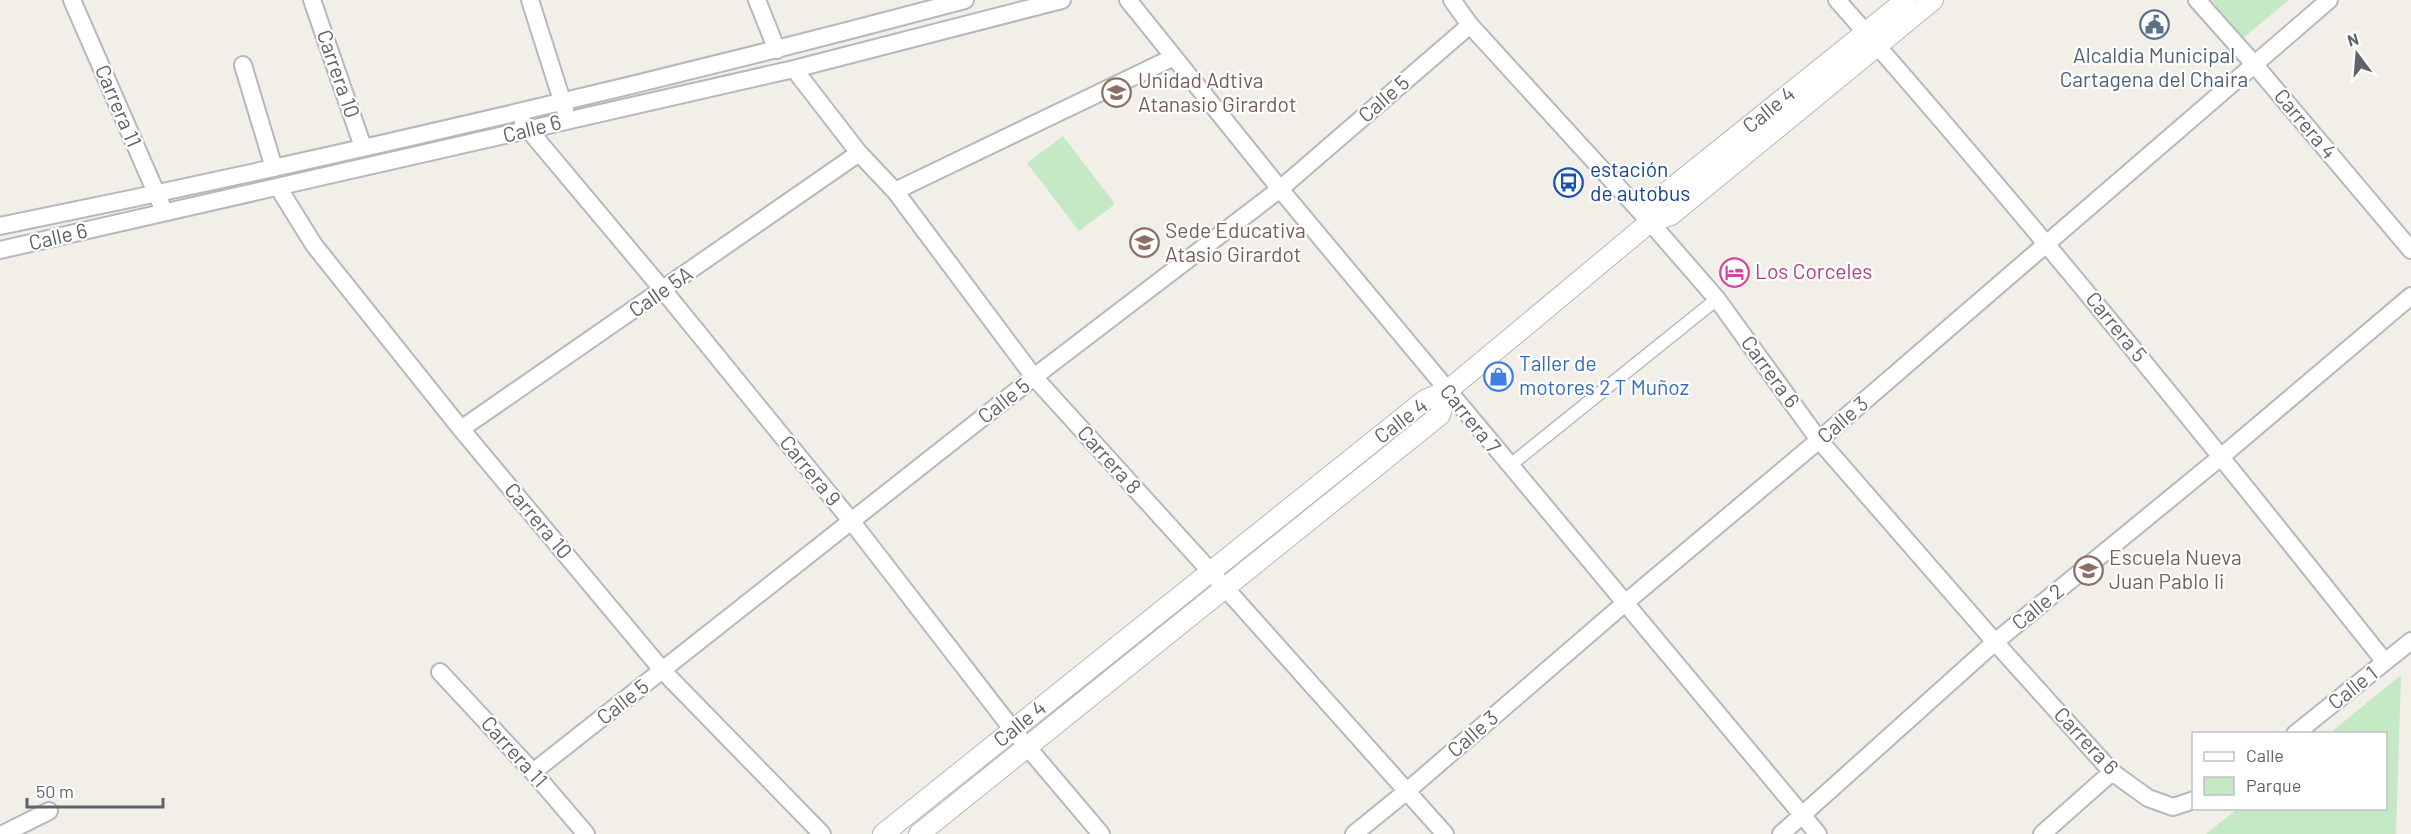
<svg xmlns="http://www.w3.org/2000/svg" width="2411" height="834" font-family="Barlow,sans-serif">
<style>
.green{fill:#c5e8c5}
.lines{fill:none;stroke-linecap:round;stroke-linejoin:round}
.pedestrian-casing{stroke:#b5b8bc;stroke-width:15}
.minor-casing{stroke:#b5b8bc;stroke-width:20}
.tertiary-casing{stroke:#b5b8bc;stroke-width:22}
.pedestrian{stroke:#fff;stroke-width:12}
.minor{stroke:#fff;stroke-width:16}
.tertiary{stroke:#fff;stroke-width:20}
.labels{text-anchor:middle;stroke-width:4.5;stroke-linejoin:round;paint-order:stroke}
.service-label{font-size:21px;fill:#4e5e75;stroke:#fff}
.street-label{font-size:21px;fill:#5f6368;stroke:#fff}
.education-label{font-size:21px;fill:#785e54;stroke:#fff;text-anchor:start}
.transit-label{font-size:21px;fill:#164399;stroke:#fff;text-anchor:start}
.hotel-label{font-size:21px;fill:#b23c85;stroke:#fff;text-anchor:start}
.shop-label{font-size:21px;fill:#366cbe;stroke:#fff;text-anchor:start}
</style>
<rect width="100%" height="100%" fill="#f1efe8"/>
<!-- green -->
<path class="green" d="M2211 0H2289L2242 39Z
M1063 136 1115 204 1079 231 1027 163Z
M2401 675 2396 834H2206L2237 809 2386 808V734L2330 733Z"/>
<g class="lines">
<defs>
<path id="pedestrian" d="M1509 466 1717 299"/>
<path id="minor" d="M72 0 161 204
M312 0 363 147
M530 0 565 110
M757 0 777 50
M1128 0 1280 189 1818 834
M1452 0 1470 25 1650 222 1717 299 1819 440 1995 642 2112 772 2148 798 2173 807 2194 800
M1837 0C2027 215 2207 438 2385 662
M2197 0 2254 64 2411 250
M243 65 274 168
M794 69 859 153 895 191 1034 377 1211 572 1445 834
M523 123 663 290 852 522 1013 730 1101 834
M278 187 314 245 461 429 663 671 822 834
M895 191 1174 57
M0 226C324 160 646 85 965 0
M0 250 794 69 1062 0
M461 429 859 153
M440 672 533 772 586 834
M2295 734 2411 641
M533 772 1034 377 1280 189 1470 25
M3 834 49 811
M1354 834 1407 791 1625 603 1819 440 2329 0
M1781 834 1995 642 2222 456 2411 296
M2042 834 2112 772"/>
<path id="tertiary" d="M1650 222 1671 215 1933 0
M883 834 1425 400 1447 391 1650 222 1657 200 1906 0
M919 834 1440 415 1447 391"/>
</defs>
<!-- pedestrian casing -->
<use href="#pedestrian" class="pedestrian-casing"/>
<!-- minor casing -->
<use href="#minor" class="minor-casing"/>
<!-- tertiary casing -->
<use href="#tertiary" class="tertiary-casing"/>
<!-- pedestrian -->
<use href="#pedestrian" class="pedestrian"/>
<!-- minor -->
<use href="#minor" class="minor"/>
<!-- tertiary -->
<use href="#tertiary" class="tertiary"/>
</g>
<!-- icons -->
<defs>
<symbol id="civic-ring" viewBox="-11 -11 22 22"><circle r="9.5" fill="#fff" stroke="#5c6f8a" stroke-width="1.5"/><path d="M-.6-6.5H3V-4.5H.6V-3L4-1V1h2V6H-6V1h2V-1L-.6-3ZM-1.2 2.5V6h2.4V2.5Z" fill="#5c6f8a"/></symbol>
<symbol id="school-ring" viewBox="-11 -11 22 22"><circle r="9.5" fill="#fff" stroke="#8d6e63" stroke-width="1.5"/><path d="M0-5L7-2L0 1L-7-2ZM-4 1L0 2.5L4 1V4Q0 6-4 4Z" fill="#8d6e63"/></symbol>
<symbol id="bus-ring" viewBox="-11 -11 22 22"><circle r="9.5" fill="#fff" stroke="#1a4fb4" stroke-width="1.5"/><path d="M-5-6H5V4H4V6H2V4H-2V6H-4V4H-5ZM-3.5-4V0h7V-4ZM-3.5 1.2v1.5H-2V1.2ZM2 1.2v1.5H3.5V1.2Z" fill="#1a4fb4"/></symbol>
<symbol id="hotel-ring" viewBox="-11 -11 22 22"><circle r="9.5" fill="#fff" stroke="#d1479c" stroke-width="1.5"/><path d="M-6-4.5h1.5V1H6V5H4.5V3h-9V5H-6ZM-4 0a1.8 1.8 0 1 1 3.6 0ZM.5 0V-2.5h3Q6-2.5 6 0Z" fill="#d1479c"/></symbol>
<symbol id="shop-ring" viewBox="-11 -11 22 22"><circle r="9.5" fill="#fff" stroke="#3f7fe0" stroke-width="1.5"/><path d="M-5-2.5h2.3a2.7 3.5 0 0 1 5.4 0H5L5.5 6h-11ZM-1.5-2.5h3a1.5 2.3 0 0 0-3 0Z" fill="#3f7fe0"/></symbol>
</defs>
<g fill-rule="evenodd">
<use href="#civic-ring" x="2138" y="8" width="33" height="33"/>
<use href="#school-ring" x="1100" y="76" width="33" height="33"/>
<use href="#bus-ring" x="1552" y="166" width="33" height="33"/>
<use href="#school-ring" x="1128" y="226" width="33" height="33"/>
<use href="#hotel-ring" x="1718" y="256" width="33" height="33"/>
<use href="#shop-ring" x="1482" y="360" width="33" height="33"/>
<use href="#school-ring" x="2072" y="554" width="33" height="33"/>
</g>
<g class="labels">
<!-- service labels -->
<g class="service-label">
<text x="2154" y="63">Alcaldia Municipal<tspan x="2154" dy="24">Cartagena del Chaira</tspan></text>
</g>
<!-- street labels -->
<g class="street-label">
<text transform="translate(338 74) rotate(71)" y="7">Carrera 10</text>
<text transform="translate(1384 99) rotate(-41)" y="7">Calle 5</text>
<text transform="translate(118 106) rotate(67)" y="7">Carrera 11</text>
<text transform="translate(1769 110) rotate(-39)" y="7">Calle 4</text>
<text transform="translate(2305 124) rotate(50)" y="7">Carrera 4</text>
<text transform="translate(532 129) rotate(-14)" y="7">Calle 6</text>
<text transform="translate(58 237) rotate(-13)" y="7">Calle 6</text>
<text transform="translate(661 292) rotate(-35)" y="7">Calle 5A</text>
<text transform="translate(2116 327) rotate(51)" y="7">Carrera 5</text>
<text transform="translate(1770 372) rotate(54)" y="7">Carrera 6</text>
<text transform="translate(1004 401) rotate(-38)" y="7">Calle 5</text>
<text transform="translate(1470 419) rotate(51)" y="7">Carrera 7</text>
<text transform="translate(1843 420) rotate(-41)" y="7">Calle 3</text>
<text transform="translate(1401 421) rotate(-37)" y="7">Calle 4</text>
<text transform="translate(1109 460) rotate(48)" y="7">Carrera 8</text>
<text transform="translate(810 471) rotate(51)" y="7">Carrera 9</text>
<text transform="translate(538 521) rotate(50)" y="7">Carrera 10</text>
<text transform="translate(2038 607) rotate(-39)" y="7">Calle 2</text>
<text transform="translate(2353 688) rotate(-38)" y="7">Calle 1</text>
<text transform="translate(623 702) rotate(-38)" y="7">Calle 5</text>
<text transform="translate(1020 724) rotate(-39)" y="7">Calle 4</text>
<text transform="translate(1473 734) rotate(-41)" y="7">Calle 3</text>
<text transform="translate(2086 741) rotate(47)" y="7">Carrera 6</text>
<text transform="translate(514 752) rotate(48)" y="7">Carrera 11</text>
</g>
<!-- education labels -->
<g class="education-label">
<text x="1138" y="88">Unidad Adtiva<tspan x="1138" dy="24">Atanasio Girardot</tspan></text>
<text x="1165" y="238">Sede Educativa<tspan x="1165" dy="24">Atasio Girardot</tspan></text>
<text x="2109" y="565">Escuela Nueva<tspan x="2109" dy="24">Juan Pablo Ii</tspan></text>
</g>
<!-- transit labels -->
<g class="transit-label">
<text x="1590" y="177">estación<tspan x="1590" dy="24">de autobus</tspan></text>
</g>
<!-- hotel labels -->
<g class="hotel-label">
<text x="1755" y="279">Los Corceles</text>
</g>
<!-- shop labels -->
<g class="shop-label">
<text x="1519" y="371">Taller de<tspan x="1519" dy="24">motores 2 T Muñoz</tspan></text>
</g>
</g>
<!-- legend -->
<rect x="2192" y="732" width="195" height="78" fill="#ffffff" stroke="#bfc1c3" stroke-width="1.5"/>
<rect x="2204" y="752" width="30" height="9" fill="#ffffff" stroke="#bfc1c3" stroke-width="1.5"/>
<text x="2246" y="762" font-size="18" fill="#5f6368">Calle</text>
<rect x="2204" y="777" width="30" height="18" fill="#c5e8c5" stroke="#bfc1c3" stroke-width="1.5"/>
<text x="2246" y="792" font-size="18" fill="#5f6368">Parque</text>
<!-- north arrow -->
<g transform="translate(2357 54) rotate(344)" stroke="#ffffff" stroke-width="4.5" paint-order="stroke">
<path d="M0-4.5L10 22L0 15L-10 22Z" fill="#5f6368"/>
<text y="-9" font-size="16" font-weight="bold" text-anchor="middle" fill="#5f6368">N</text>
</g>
<!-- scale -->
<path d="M27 798v9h136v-9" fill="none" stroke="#5f6368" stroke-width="3"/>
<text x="36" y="798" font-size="18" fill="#5f6368" stroke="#ffffff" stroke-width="4.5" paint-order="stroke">50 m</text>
</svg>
